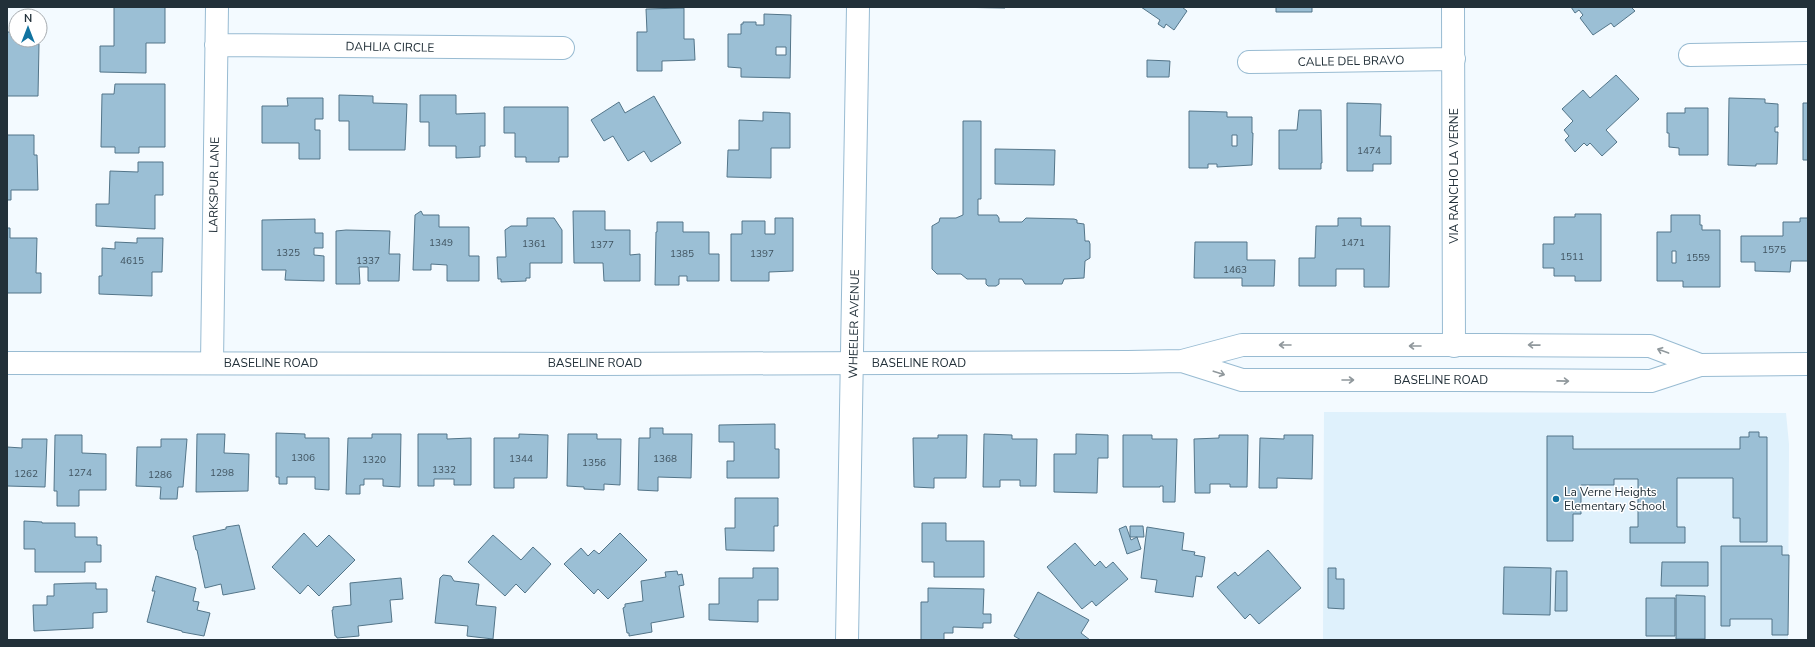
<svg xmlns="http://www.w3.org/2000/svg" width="1815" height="647" font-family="'Nunito Sans',sans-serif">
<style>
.built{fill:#dff1fc}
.building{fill:#9bbfd5;stroke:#537589;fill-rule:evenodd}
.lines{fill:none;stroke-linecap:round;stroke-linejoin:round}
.street-casing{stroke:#98bbd2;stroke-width:24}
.secondary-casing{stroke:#98bbd2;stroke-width:24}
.primary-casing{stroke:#98bbd2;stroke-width:24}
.street{stroke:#fff;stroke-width:22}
.secondary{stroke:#fff;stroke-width:22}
.primary{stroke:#fff;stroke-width:22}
.oneway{stroke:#90989c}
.poi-dot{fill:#1173a0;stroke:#fff;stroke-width:1.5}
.labels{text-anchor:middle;stroke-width:3;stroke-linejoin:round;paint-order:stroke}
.number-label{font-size:10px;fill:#405460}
.street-label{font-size:12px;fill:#223039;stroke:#fff}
.poi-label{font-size:12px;fill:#223039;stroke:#fff;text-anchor:start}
</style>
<rect width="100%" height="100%" fill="#f3faff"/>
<!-- built -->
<path class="built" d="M1324 412 1786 413 1789 444 1788 640H1323Z"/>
<!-- building -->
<path class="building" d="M114 7H165V43H146V73L100 72V46H114Z
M947 7H1005V8Z
M1141 7H1182L1187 11 1174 30 1166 24 1164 28 1158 24 1160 20Z
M1276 7H1325H1312V12H1276Z
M1571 7H1631L1635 11 1614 27 1611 23 1593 35 1580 18 1583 15 1579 10 1575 13Z
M684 8V39H694L695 60 662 61V71H637V32H647L646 9Z
M764 14 791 15 790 78 741 77V68L728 67V34H741V24H743V22H756V25H764ZM776 47H786V55H776Z
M7 32H16V40H29V44H39L38 96H7Z
M1147 60 1170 61 1169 77H1147Z
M1616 75 1639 99 1606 130 1617 142 1602 156 1590 143 1587 146 1584 143 1575 152 1565 140 1569 136 1564 130 1573 121 1562 109 1583 90 1590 98Z
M115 84H165V147H139V153H115V147H101L102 94H114Z
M339 95 373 96V103L407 104 405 150H349V121H339Z
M420 95H456V114L485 113V146H480V157L456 158V146H429V122H420Z
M654 96 681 143 651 162 644 151 628 161 613 136 604 141 591 120 619 102 625 113Z
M287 98H323V119H315V130H320V159H299V143H262V106H288Z
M1729 98 1765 99V103L1778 104V127H1775V132H1778L1777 164H1756V166L1728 165Z
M1347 103 1381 104 1380 136H1391V164H1373V171H1347Z
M1803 103H1808V160H1803Z
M504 107H568V157H559V162H526V157H515V133H504Z
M1685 108H1708V155H1679V148L1669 147V133H1667V113H1685Z
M1299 110H1321L1322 163H1321V169H1279V130H1297Z
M1189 111 1227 112V117H1252V133H1253L1252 165 1217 167V164H1208V168H1189ZM1232 135H1237V146H1232Z
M763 112 790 113V148H771V178L727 177 728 150H739V120L763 121Z
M963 121H981V199H978V215H997L999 218V222H1022L1026 218 1074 219 1077 220V223L1084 224 1085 241H1089L1090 244V258L1085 261 1084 278 1064 279 1062 284H1025L1022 279H999V284L996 286H988L986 284V279H967L961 274H937L932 269V226L939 222 940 218H956L963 215Z
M7 135H34V155H37L38 190H11V200H7Z
M995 149 1055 150 1054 185 995 184Z
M138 162H163V195H155V229L96 226V204H109L110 171 138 172Z
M421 211 423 215H439V227H469V256H479V281H447V265L431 264V270H413L415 215Z
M573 211H605V230H630V255L640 254V281H604L603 263H574Z
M1575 214H1601V281H1575V276H1554V268H1543V244H1554V217H1575Z
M1671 215H1700V225H1702V230H1720V287H1683V281H1657V232H1671ZM1672 251H1676V263H1672Z
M527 218H554L562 230V263H530V278H526V281L501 282V279H498L497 257H506L505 230 511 226H527Z
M775 218H793V271L769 272V281H731V234H742V221H765V234H775Z
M1338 218H1361V226H1390L1389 287H1364V269H1336V286H1299V258H1315L1316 226H1338Z
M1800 218H1808V261H1791L1790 272 1755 271V262H1741V236H1783V222H1800Z
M315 219V233H323V248H314V255L324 256V281L285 280 286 270H262V220Z
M657 222H683V232H709V254H719V281H687V276H679V285H655L656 232H657Z
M7 228H10V238H37L36 273H41V293H7Z
M346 230 390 231 389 254H400L399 281H368V267H359L360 284H336V231Z
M137 238H163L162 272H152V296L99 294V276H102V248L115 249V242L137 243Z
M1195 242H1247V260H1275L1274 286H1242V278H1194Z
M775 424V449H779V478H727V461H734V442H719V425Z
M650 428H663V434H692L691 478 658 477V491L638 490 639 438H650Z
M1749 432H1759V437H1767V542H1740V518H1733V478H1677V527H1685V543H1630V527H1638V479H1614V485H1581V514H1573V541H1547V436H1573V449H1740V437H1749Z
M276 433 305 434V438H329V490L315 489V477H287V484H279V477H276Z
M197 434H225L224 453 249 454 248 491 196 492Z
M372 434H401L400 487 383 486V479H364V485H360V494H346L348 438H372Z
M418 434H447V439L471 438V485H454V479H434V486H418Z
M519 434 548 435 547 478H514V488H494V438H519Z
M568 434H597V439H621L620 485 604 484V490L584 489V487L567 486Z
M984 434 1012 435V439H1037L1036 486H1020V480H1000V487H983Z
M1076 434 1108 435V458H1098L1097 493 1054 492V454H1076Z
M55 435H82V453L106 454V490H79V506H57V491H54Z
M938 435H967L966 478H934V488L914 487 913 438H938Z
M1123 435H1152V439H1177L1175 502H1163V486H1160V487H1123Z
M1219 435H1248L1247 487H1230V484H1210V493H1195L1194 439 1219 438Z
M1284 435H1313L1312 479 1277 478V488H1259L1260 438 1284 439Z
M22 439H47L45 487 7 486V447L22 448Z
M161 439H187L183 487H178L177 499H160L161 487 136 486 137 447H161Z
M735 498H778V526H774V551L726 550 725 528H735Z
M24 521 42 522V523H75V537H97V545H101V562H85V572H35V549H24Z
M922 523H946V541H984V577H934V562H922Z
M239 525 255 589 223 595 221 584 205 588 197 550H196L193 536 226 529V527Z
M1126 526 1131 540 1137 537 1141 549 1127 554 1119 529Z
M1130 526H1143L1144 537H1130Z
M1147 527 1184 533 1182 550 1195 552 1194 555 1205 557 1202 577 1196 576 1193 597 1155 592 1157 580 1141 578Z
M304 533 317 547 329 535 355 560 319 596 308 585 300 594 272 567Z
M620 533 647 560 608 599 598 589 594 594 564 564 581 548 588 556 594 550 599 554Z
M493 535 521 560 533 547 551 564 525 593 516 584 505 596 468 562Z
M1075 543 1095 566 1100 561 1106 568 1113 562 1128 579 1096 606 1092 601 1082 609 1047 567Z
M1721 546H1782V555H1789L1788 635H1772V619H1730V626H1721Z
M1268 550 1301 588 1259 624 1250 614 1245 619 1217 587 1235 572 1238 576Z
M1662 562H1708V586H1661Z
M1504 567 1551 568 1550 615 1503 614Z
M753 568H778V600H758V622L709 620V604H719V578H753Z
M1328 568H1336V579H1344V609L1328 608Z
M677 571 678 575 682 574 684 585 679 586 684 617 651 623 652 632 629 636V633H627L623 608 625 607V604L643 601 641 581 666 577 665 572Z
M1556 571H1567V611H1555Z
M443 575 451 576 454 581 479 584 476 605 496 607 493 639 467 636 468 626 435 623 440 578Z
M156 576 196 588 193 601 199 602 197 610 210 613 204 636 182 632V631L147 622 155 591H152Z
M401 578 403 599 390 600 392 622 358 626 359 636 337 638 336 636H335L332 610H333V607L351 605 350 583Z
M86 583H96V589H107V612L93 613V628L34 631 33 605H47V596H54V584Z
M928 588 984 589 983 614H991V623H983V628L953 627V633H944V640H921V602H928Z
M1038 592 1089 620 1081 633 1090 640H1021L1014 636Z
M1676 595 1705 596V639H1676Z
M1646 598H1675V636H1646Z"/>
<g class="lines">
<defs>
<path id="street" d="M1453 7 1454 346
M216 45 563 48
M1690 55 1808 53
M1249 62 1454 59
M212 363 217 7"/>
<path id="secondary" d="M847 640 858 7"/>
<path id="primary" d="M1182 361 1242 380H1454L1651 381 1700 365 1808 364
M7 363 598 364 1128 362 1182 361 1242 345H1495L1650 346 1700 365"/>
</defs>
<!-- street casing -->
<use href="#street" class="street-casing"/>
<!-- secondary casing -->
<use href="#secondary" class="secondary-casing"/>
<!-- primary casing -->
<use href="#primary" class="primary-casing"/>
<!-- street -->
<use href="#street" class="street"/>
<!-- secondary -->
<use href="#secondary" class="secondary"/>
<!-- primary -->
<use href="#primary" class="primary"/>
</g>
<!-- one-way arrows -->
<defs><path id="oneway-shaft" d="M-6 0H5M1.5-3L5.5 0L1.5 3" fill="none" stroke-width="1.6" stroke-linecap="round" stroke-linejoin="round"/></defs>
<g class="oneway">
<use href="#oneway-shaft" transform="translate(1285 345) rotate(-180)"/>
<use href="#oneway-shaft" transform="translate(1534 345) rotate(-179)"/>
<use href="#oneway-shaft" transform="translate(1415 346) rotate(-180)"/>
<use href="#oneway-shaft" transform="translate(1663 351) rotate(-160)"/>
<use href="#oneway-shaft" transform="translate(1219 373) rotate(18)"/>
<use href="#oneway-shaft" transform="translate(1348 380)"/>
<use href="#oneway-shaft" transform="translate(1563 381) rotate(1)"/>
</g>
<!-- markers -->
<circle class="poi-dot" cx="1556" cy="499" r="4"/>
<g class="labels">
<!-- number labels -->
<g class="number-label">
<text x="1369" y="154">1474</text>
<text x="441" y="246">1349</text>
<text x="1353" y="246">1471</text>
<text x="534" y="247">1361</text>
<text x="602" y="248">1377</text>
<text x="1774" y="253">1575</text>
<text x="288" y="256">1325</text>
<text x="682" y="257">1385</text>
<text x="762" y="257">1397</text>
<text x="1572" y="260">1511</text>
<text x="1698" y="261">1559</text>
<text x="132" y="264">4615</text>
<text x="368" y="264">1337</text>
<text x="1235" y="273">1463</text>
<text x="303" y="461">1306</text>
<text x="521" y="462">1344</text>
<text x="665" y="462">1368</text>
<text x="374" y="463">1320</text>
<text x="594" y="466">1356</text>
<text x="444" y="473">1332</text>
<text x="80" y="476">1274</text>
<text x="222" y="476">1298</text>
<text x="26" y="477">1262</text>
<text x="160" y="478">1286</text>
</g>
<!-- street labels -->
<g class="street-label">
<text transform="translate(390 47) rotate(1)" y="4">DAHLIA CIRCLE</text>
<text transform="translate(1351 61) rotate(-1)" y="4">CALLE DEL BRAVO</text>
<text transform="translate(1454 176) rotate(-90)" y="4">VIA RANCHO LA VERNE</text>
<text transform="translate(214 185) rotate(-89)" y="4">LARKSPUR LANE</text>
<text transform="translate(854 324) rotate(-89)" y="4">WHEELER AVENUE</text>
<text x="271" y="367">BASELINE ROAD</text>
<text x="595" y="367">BASELINE ROAD</text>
<text x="919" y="367">BASELINE ROAD</text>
<text x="1441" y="384">BASELINE ROAD</text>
</g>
<!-- poi labels -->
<g class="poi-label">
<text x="1564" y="496">La Verne Heights<tspan x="1564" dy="14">Elementary School</tspan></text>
</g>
</g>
<!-- border -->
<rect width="1815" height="647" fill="none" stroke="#223039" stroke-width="16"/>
<!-- north arrow -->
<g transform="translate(28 28)"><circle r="19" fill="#ffffff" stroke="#a7acb0"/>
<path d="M0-3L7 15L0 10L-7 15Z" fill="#1173a0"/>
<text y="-6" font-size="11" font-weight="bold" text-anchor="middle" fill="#223039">N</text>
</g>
</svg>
